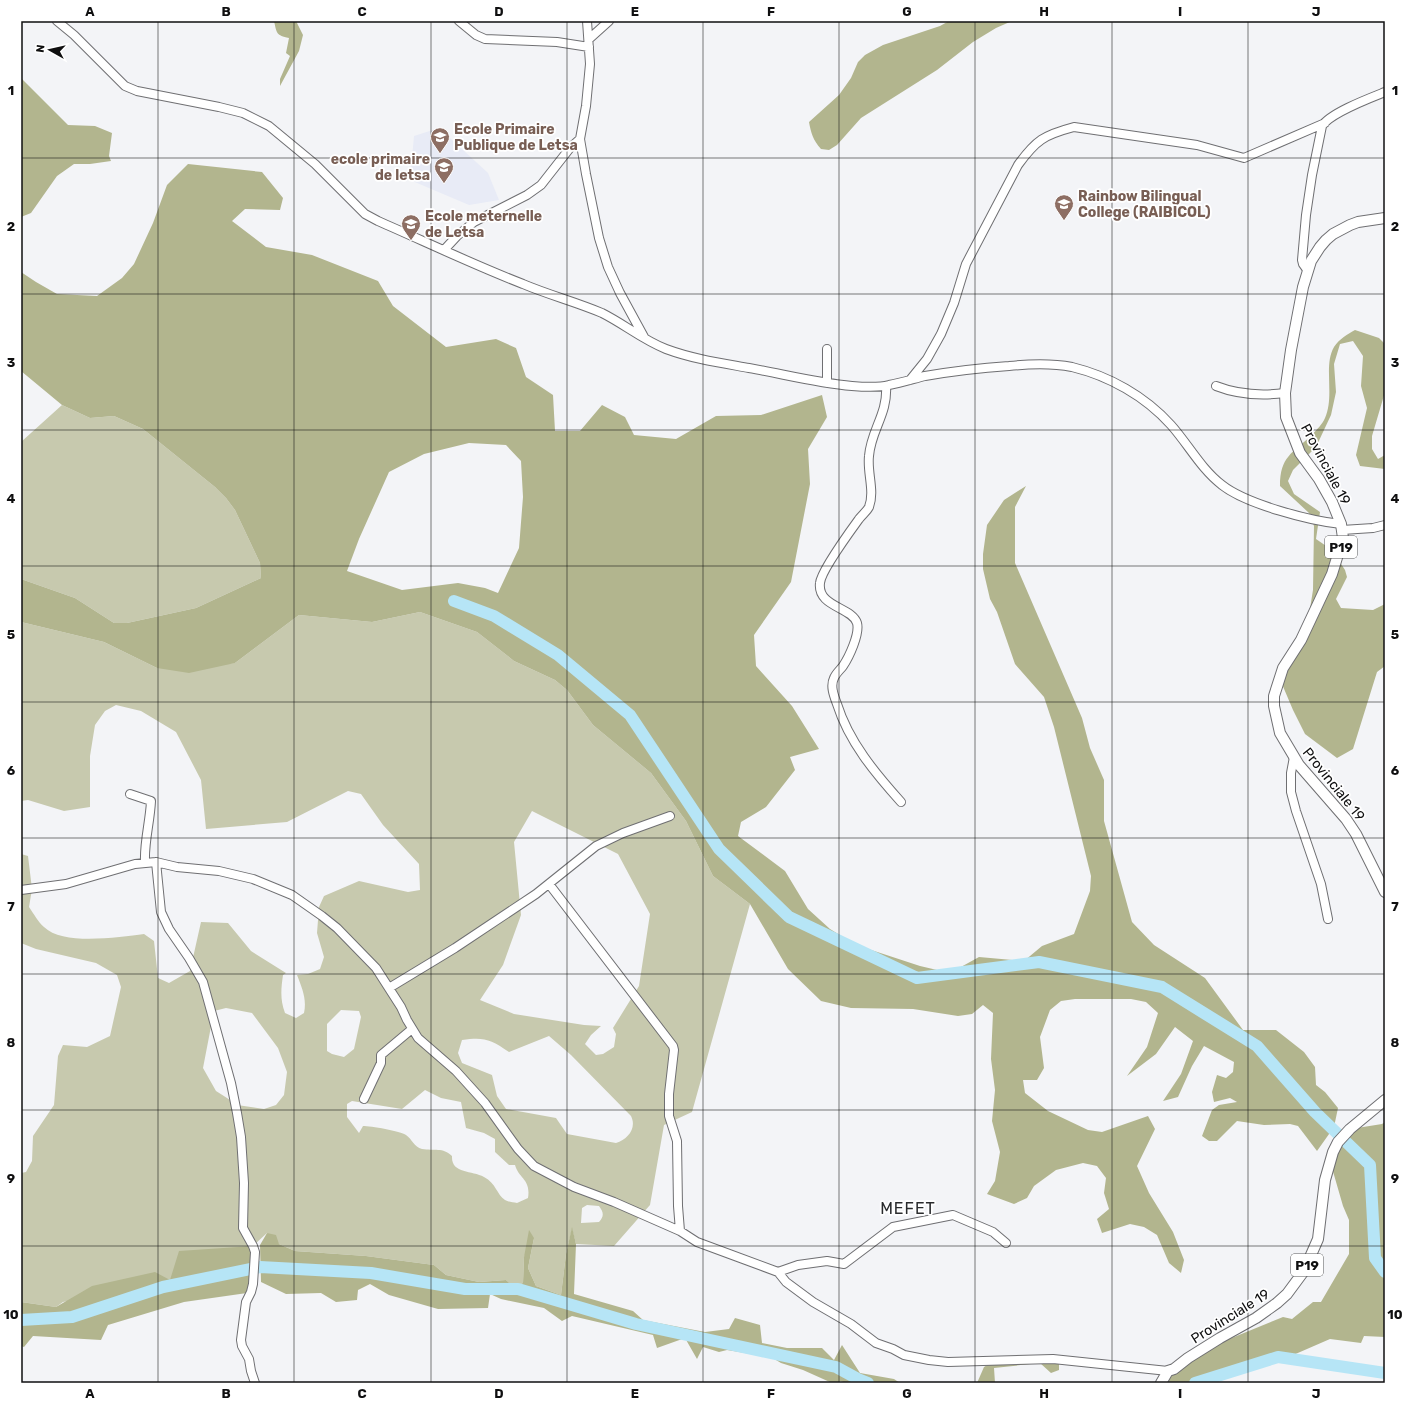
<svg xmlns="http://www.w3.org/2000/svg" width="1406" height="1404" font-family="Rubik,sans-serif">
<style>
.built{fill:#e8ebf6}
.green{fill:#c7c9ae;fill-rule:evenodd}
.forest{fill:#b2b58e;fill-rule:evenodd}
.lines{fill:none;stroke-linecap:round;stroke-linejoin:round}
.river{stroke:#b6e5f6;stroke-width:12}
.minor-casing{stroke:#6f6f72;stroke-width:10}
.major-casing{stroke:#6f6f72;stroke-width:12}
.minor{stroke:#fff;stroke-width:8}
.major{stroke:#fff;stroke-width:10}
.grid{fill:none;stroke:#0f0f10;stroke-width:1;stroke-opacity:0.55}
.labels{text-anchor:middle;stroke-width:3.5;stroke-linejoin:round;paint-order:stroke}
.shield{fill:#fff;stroke:#575758;stroke-width:1}
.shield-label{font-size:13px;font-weight:bold;fill:#0f0f10}
.education-label{font-size:14px;font-weight:bold;fill:#785e54;stroke:#fff;text-anchor:start}
.street-label{font-size:14px;fill:#0f0f10;stroke:#fff}
.quarter-label{font-size:16px;letter-spacing:1px;fill:#2a2b2d;stroke:#fff}
.neatline{fill:none;stroke:#0f0f10;stroke-width:1.5}
.grid-label{font-size:13px;text-anchor:middle;font-weight:bold;fill:#0f0f10}
</style>
<rect width="100%" height="100%" fill="#f3f4f7"/>
<!-- built -->
<path class="built" d="M439 128 488 173 499 200 469 205 410 180 414 136Z"/>
<!-- green -->
<path class="green" d="M62 405 90 418 114 416 143 429 215 487 226 498 235 510 260 563 261 578 196 608 127 623H114L75 598 21 579V442Z
M420 612 477 632 514 661 555 680 567 690 593 725 651 773 686 821 713 876 750 904 692 1112 664 1125 650 1205 614 1246 576 1244 572 1229 566 1254 561 1295 536 1286 528 1268 534 1238 524 1257 523 1283 512 1287 506 1280 479 1282 446 1275 434 1265 366 1256 295 1251 279 1244 267 1233 253 1246 170 1280 63 1302 56 1307 21 1302V1173L26 1172 32 1161 33 1136 54 1105 58 1056 63 1045 87 1047 110 1036 121 987 117 975 96 963 36 949 21 943V854L28 856 32 889 29 907C34 914 38 922 44 927 63 946 119 937 144 934L154 941 158 978 169 983 190 971 201 922 228 923 251 951 286 973 283 975C281 989 280 1000 285 1013L296 1018 304 1013C307 999 302 988 297 975L308 974 320 969 324 957 317 933 319 907 324 896 359 881 408 892 420 890 419 864 383 825 361 794 348 791 287 822 206 829 201 780 176 732 141 711 116 705 105 711 95 725 90 756V807L64 811 28 800 21 801V622L104 642 157 668 235 663 299 615 372 622ZM532 811 618 854 650 914 639 986 613 1028 616 1034 614 1047 603 1054 596 1055 585 1044 591 1035 601 1026 584 1025 514 1014 480 1000 503 965 521 915 514 842ZM226 1008 252 1013 278 1048 287 1072 284 1095 276 1105 264 1109 237 1105 227 1098 216 1091 203 1068 214 1011ZM341 1010 359 1011 361 1017 354 1049 344 1057 332 1054 327 1051V1024ZM549 1036 571 1055 631 1116C637 1128 628 1139 616 1143L567 1134 556 1118 506 1109 497 1096 492 1075 462 1063 458 1053 462 1040C484 1037 490 1039 509 1052ZM425 1090 441 1098 461 1102 466 1128 484 1133 495 1139V1152L509 1165H515C519 1179 531 1179 528 1198L517 1203C513 1202 508 1202 505 1200 497 1195 496 1183 484 1177 472 1170 451 1174 452 1156 443 1147 434 1151 422 1149 414 1147 412 1139 406 1135 401 1131 370 1126 363 1126L359 1133 347 1117V1104L352 1101 402 1109ZM587 1205 599 1206C604 1213 604 1216 599 1222L581 1223 582 1208Z"/>
<!-- forest -->
<path class="forest" d="M274 21H296L303 35 299 51 280 86V79L290 56 286 53 289 38C276 35 277 34 274 21Z
M949 21H1012L996 28 973 42 937 70 861 118 837 145 829 150 821 149C813 140 811 133 809 122L839 95 851 78 858 62 865 55 883 45 940 26Z
M21 78 68 125 95 126 112 133 109 156 111 161 90 164H74L57 176 31 213 21 217Z
M188 164 262 172 283 198 280 210 245 209 232 221 266 247 312 255 378 281 393 306 446 347 496 339 516 348 526 377 553 395 555 431H580L602 405 625 417 634 435 676 439 716 416 761 415 822 395 827 417 808 449 810 484 791 582 754 635 756 666 792 706 819 749 790 757 795 770 766 807 741 822 738 836 785 871 808 909 830 929 856 945 920 966 950 973 979 957 1024 961 1042 946 1074 934 1090 891 1091 876 1054 727 1044 697 1015 664 997 612 990 599 983 569V554L987 525 1004 500 1026 486 1015 507V563L1082 718 1090 748 1104 780V821L1132 922 1154 945 1205 978 1243 1030H1276L1304 1052 1315 1067 1316 1085 1325 1092 1338 1108 1334 1127 1317 1151 1298 1126 1290 1124 1264 1125 1237 1121 1217 1141H1209L1202 1136 1212 1110 1219 1105 1237 1102 1230 1098 1214 1102 1212 1092 1217 1075 1226 1078 1233 1072 1234 1062 1204 1046 1192 1066 1178 1097 1163 1101 1181 1074 1193 1041 1175 1027 1156 1054 1127 1076 1147 1047 1158 1013 1146 1002 1131 999H1075L1061 1001 1050 1010 1040 1037 1044 1068 1037 1080H1023L1025 1093 1048 1111 1088 1130 1102 1132 1148 1116 1155 1129 1137 1166 1149 1193 1173 1232 1184 1260 1181 1273 1169 1263 1157 1235 1144 1227 1130 1224 1102 1233 1097 1219 1109 1209 1104 1193 1106 1178 1097 1166 1083 1163 1056 1170 1034 1186 1027 1198 1014 1204 987 1194 995 1181 1000 1152 992 1121 995 1090 991 1059 993 1013 983 1005 972 1014 958 1016 913 1009 851 1008 821 1001 788 969 750 904 713 876 686 821 651 773 593 725 567 690 555 680 514 661 477 632 420 612 372 622 299 615 235 663 189 673 157 668 104 642 21 622V579L75 598 114 623H127L196 608 261 578 260 563 235 510 226 498 215 487 143 429 114 416 90 418 62 405 21 371V272L36 282 57 294 97 296 122 278 134 264 153 223 167 185ZM469 443 506 445 521 461 523 497 519 548 498 593 485 588 458 583 402 590 347 571 359 539 389 472 424 454Z
M1355 330 1379 338 1385 344V392L1372 436V449L1378 459 1385 455V469L1360 466 1356 455 1367 408 1361 386 1363 356 1353 341 1340 344 1334 364 1336 392 1331 415 1316 447 1293 470 1288 481 1294 494 1320 512 1316 539 1332 550 1345 570 1347 577 1336 599 1341 608 1373 610 1385 604V666L1377 672 1353 749 1337 758 1305 734 1293 710 1279 677 1307 627 1313 590 1314 526 1309 513 1280 486C1280 457 1292 453 1312 435 1317 429 1322 425 1325 418 1335 395 1323 366 1334 347 1339 339 1348 334 1355 330Z
M1385 1122V1337L1364 1336 1361 1343 1330 1339 1284 1359 1217 1371 1202 1383H1168L1176 1365 1217 1344 1283 1317 1292 1319 1313 1302H1321L1349 1254V1220L1343 1206 1332 1168 1340 1145 1357 1128 1382 1124Z
M572 1227 576 1244 574 1294 633 1311 643 1320 705 1332 729 1329 735 1318 760 1325 762 1343 787 1348H822L834 1360 842 1345 860 1373 894 1379 900 1383H847L840 1381 839 1383H832L803 1370 781 1363 766 1354 763 1356 727 1350 719 1352 703 1347 697 1359 685 1338 657 1348 653 1335 572 1316 562 1321 544 1308 501 1299 490 1294 488 1308 438 1309 389 1295 370 1284 358 1290 357 1300 336 1302 321 1293 286 1294 261 1282 260 1245 267 1233 276 1235 279 1244 295 1251 366 1256 434 1265 446 1275 479 1282 506 1280 513 1287 523 1283 524 1257 529 1230 534 1238 528 1268 536 1286 561 1295 566 1254Z
M253 1246 252 1273 247 1293 184 1302 108 1325 101 1340 33 1336 24 1347 21 1346V1302L56 1307 92 1286 155 1272 170 1280 179 1251Z
M997 1359 1059 1362V1370L1051 1373 1040 1363 994 1368 995 1383H977L984 1367Z"/>
<g class="lines">
<!-- river -->
<path class="river" d="M454 601 494 616 558 655 630 715 719 849 789 917 917 978 1039 962 1162 987 1257 1046 1315 1112 1370 1165 1375 1258 1385 1272
M21 1320 72 1317 163 1287 260 1267 371 1273 465 1289H518L636 1324 836 1367 858 1379 868 1383
M1195 1383 1278 1357 1385 1373"/>
<defs>
<path id="minor" d="M57 21 74 35 125 86 137 91 219 107 243 113 269 126 315 164 365 214 378 221C426 242 474 265 523 284 549 295 576 302 602 313 624 324 643 340 666 349 693 359 721 363 749 368 783 374 817 383 852 386 864 387 878 388 889 385 901 383 913 379 925 376 954 371 980 368 1009 366 1029 364 1051 363 1072 367 1109 376 1145 396 1171 425 1188 444 1201 469 1222 485 1246 504 1310 521 1341 524
M459 21 476 35 485 39 557 42 589 47
M587 21 590 64 586 106 580 139 586 174 599 238 608 267 620 293 644 337
M589 39 609 21
M444 250 457 236 474 222 527 195 541 185 570 148 580 139
M1308 271 1303 264 1302 260 1306 215 1312 175 1322 126C1330 113 1370 98 1385 92
M910 380 927 359 941 334 954 303 966 264 1018 165C1036 140 1044 135 1074 127L1197 145 1244 158 1325 123
M827 383V349
M886 386C888 414 871 430 869 456 867 473 875 491 869 507 867 511 862 515 859 519 851 530 821 571 820 583 817 607 852 607 857 623 860 634 849 657 843 666 841 669 836 673 834 678 830 686 834 696 837 704 849 742 875 773 901 802
M1216 386C1239 395 1261 396 1285 393
M1342 530 1373 528 1385 525
M1294 757 1291 773V792L1296 811 1321 884 1328 919
M130 794 151 801C150 822 144 842 145 862
M156 862 161 912 169 929 189 958 203 982 231 1083 237 1113 241 1137 244 1183 243 1228 253 1246 255 1252 253 1284 251 1292 246 1302 241 1340 242 1346 249 1359 251 1371 255 1383
M549 884 673 1046 674 1050 669 1094V1116L677 1141 678 1206 680 1231
M21 890 66 884 135 864 156 862 177 867 219 871 253 879 292 895 322 916 337 928 376 968 401 1007 407 1020 418 1038 456 1071 485 1103 518 1149 534 1166 574 1187 614 1202 680 1231 697 1242 778 1272 786 1282 813 1302 851 1324 876 1343 893 1349 904 1355 929 1360 948 1362 1053 1359 1168 1371
M389 988 455 948 536 894 596 846 623 833 670 816
M364 1099 381 1063V1055L412 1029
M778 1272 798 1265 827 1261 844 1264 893 1227 953 1215 993 1232 1006 1243"/>
<path id="major" d="M1385 218 1358 222 1350 225 1333 234 1326 240 1320 247 1311 261 1303 287 1291 350 1285 393 1286 417 1300 453 1319 479 1332 502 1341 524 1343 538 1332 574 1301 640 1283 668 1274 696V706L1280 733 1299 765 1346 819 1356 834 1385 892
M1161 1383 1168 1371 1174 1369 1188 1358 1220 1338 1256 1318 1277 1303 1287 1294 1304 1271 1318 1239 1325 1180 1333 1152 1338 1142 1350 1129 1385 1100"/>
</defs>
<!-- minor casing -->
<use href="#minor" class="minor-casing"/>
<!-- major casing -->
<use href="#major" class="major-casing"/>
<!-- minor -->
<use href="#minor" class="minor"/>
<!-- major -->
<use href="#major" class="major"/>
</g>
<!-- grid -->
<path class="grid" d="M158 21V1383M294 21V1383M431 21V1383M567 21V1383M703 21V1383M839 21V1383M975 21V1383M1112 21V1383M1248 21V1383M21 158H1385M21 294H1385M21 430H1385M21 566H1385M21 702H1385M21 838H1385M21 974H1385M21 1110H1385M21 1246H1385"/>
<!-- icons -->
<defs>
<symbol id="school-pin" viewBox="-11 -11 22 30"><path d="M0 17L-7.5 6A9.5 9.5 0 1 1 7.5 6Z" fill="#8d6e63" stroke="#fff"/><path d="M0-5L7-2L0 1L-7-2ZM-4 1L0 2.5L4 1V4Q0 6-4 4Z" fill="#fff"/></symbol>
</defs>
<g fill-rule="evenodd">
<use href="#school-pin" x="429" y="126" width="22" height="30"/>
<use href="#school-pin" x="433" y="156" width="22" height="30"/>
<use href="#school-pin" x="1053" y="193" width="22" height="30"/>
<use href="#school-pin" x="400" y="213" width="22" height="30"/>
</g>
<g class="labels">
<!-- shield labels -->
<g class="shield">
<rect x="1325" y="536" width="32" height="22" rx="3"/>
<rect x="1291" y="1254" width="32" height="22" rx="3"/>
</g>
<g class="shield-label">
<text x="1341" y="552">P19</text>
<text x="1307" y="1270">P19</text>
</g>
<!-- education labels -->
<g class="education-label">
<text x="454" y="134">Ecole Primaire<tspan x="454" dy="16">Publique de Letsa</tspan></text>
<text x="430" y="164" text-anchor="end">ecole primaire<tspan x="430" dy="16">de letsa</tspan></text>
<text x="1078" y="201">Rainbow Bilingual<tspan x="1078" dy="16">College (RAIBICOL)</tspan></text>
<text x="425" y="221">Ecole meternelle<tspan x="425" dy="16">de Letsa</tspan></text>
</g>
<!-- street labels -->
<g class="street-label">
<text transform="translate(1326 464) rotate(62)" y="5">Provinciale 19</text>
<text transform="translate(1334 784) rotate(51)" y="5">Provinciale 19</text>
<text transform="translate(1230 1316) rotate(-32)" y="5">Provinciale 19</text>
</g>
<!-- quarter labels -->
<g class="quarter-label">
<text x="908" y="1214">MEFET</text>
</g>
</g>
<!-- border -->
<rect width="1406" height="1404" fill="none" stroke="#ffffff" stroke-width="44"/>
<!-- north arrow -->
<g transform="translate(50 50) rotate(278)" stroke="#ffffff" stroke-width="3" paint-order="stroke">
<path d="M0-3L7 15L0 10L-7 15Z" fill="#0f0f10"/>
<text y="-6" font-size="11" font-weight="bold" text-anchor="middle" fill="#0f0f10">N</text>
</g>
<rect x="22" y="22" width="1362" height="1360" class="neatline"/>
<g class="grid-label">
<text x="90" y="16">A</text>
<text x="226" y="16">B</text>
<text x="362" y="16">C</text>
<text x="499" y="16">D</text>
<text x="635" y="16">E</text>
<text x="771" y="16">F</text>
<text x="907" y="16">G</text>
<text x="1044" y="16">H</text>
<text x="1180" y="16">I</text>
<text x="1316" y="16">J</text>
<text x="11" y="95">1</text>
<text x="1395" y="95">1</text>
<text x="11" y="231">2</text>
<text x="1395" y="231">2</text>
<text x="11" y="367">3</text>
<text x="1395" y="367">3</text>
<text x="11" y="503">4</text>
<text x="1395" y="503">4</text>
<text x="11" y="639">5</text>
<text x="1395" y="639">5</text>
<text x="11" y="775">6</text>
<text x="1395" y="775">6</text>
<text x="11" y="911">7</text>
<text x="1395" y="911">7</text>
<text x="11" y="1047">8</text>
<text x="1395" y="1047">8</text>
<text x="11" y="1183">9</text>
<text x="1395" y="1183">9</text>
<text x="11" y="1319">10</text>
<text x="1395" y="1319">10</text>
<text x="90" y="1398">A</text>
<text x="226" y="1398">B</text>
<text x="362" y="1398">C</text>
<text x="499" y="1398">D</text>
<text x="635" y="1398">E</text>
<text x="771" y="1398">F</text>
<text x="907" y="1398">G</text>
<text x="1044" y="1398">H</text>
<text x="1180" y="1398">I</text>
<text x="1316" y="1398">J</text>
</g>
</svg>
